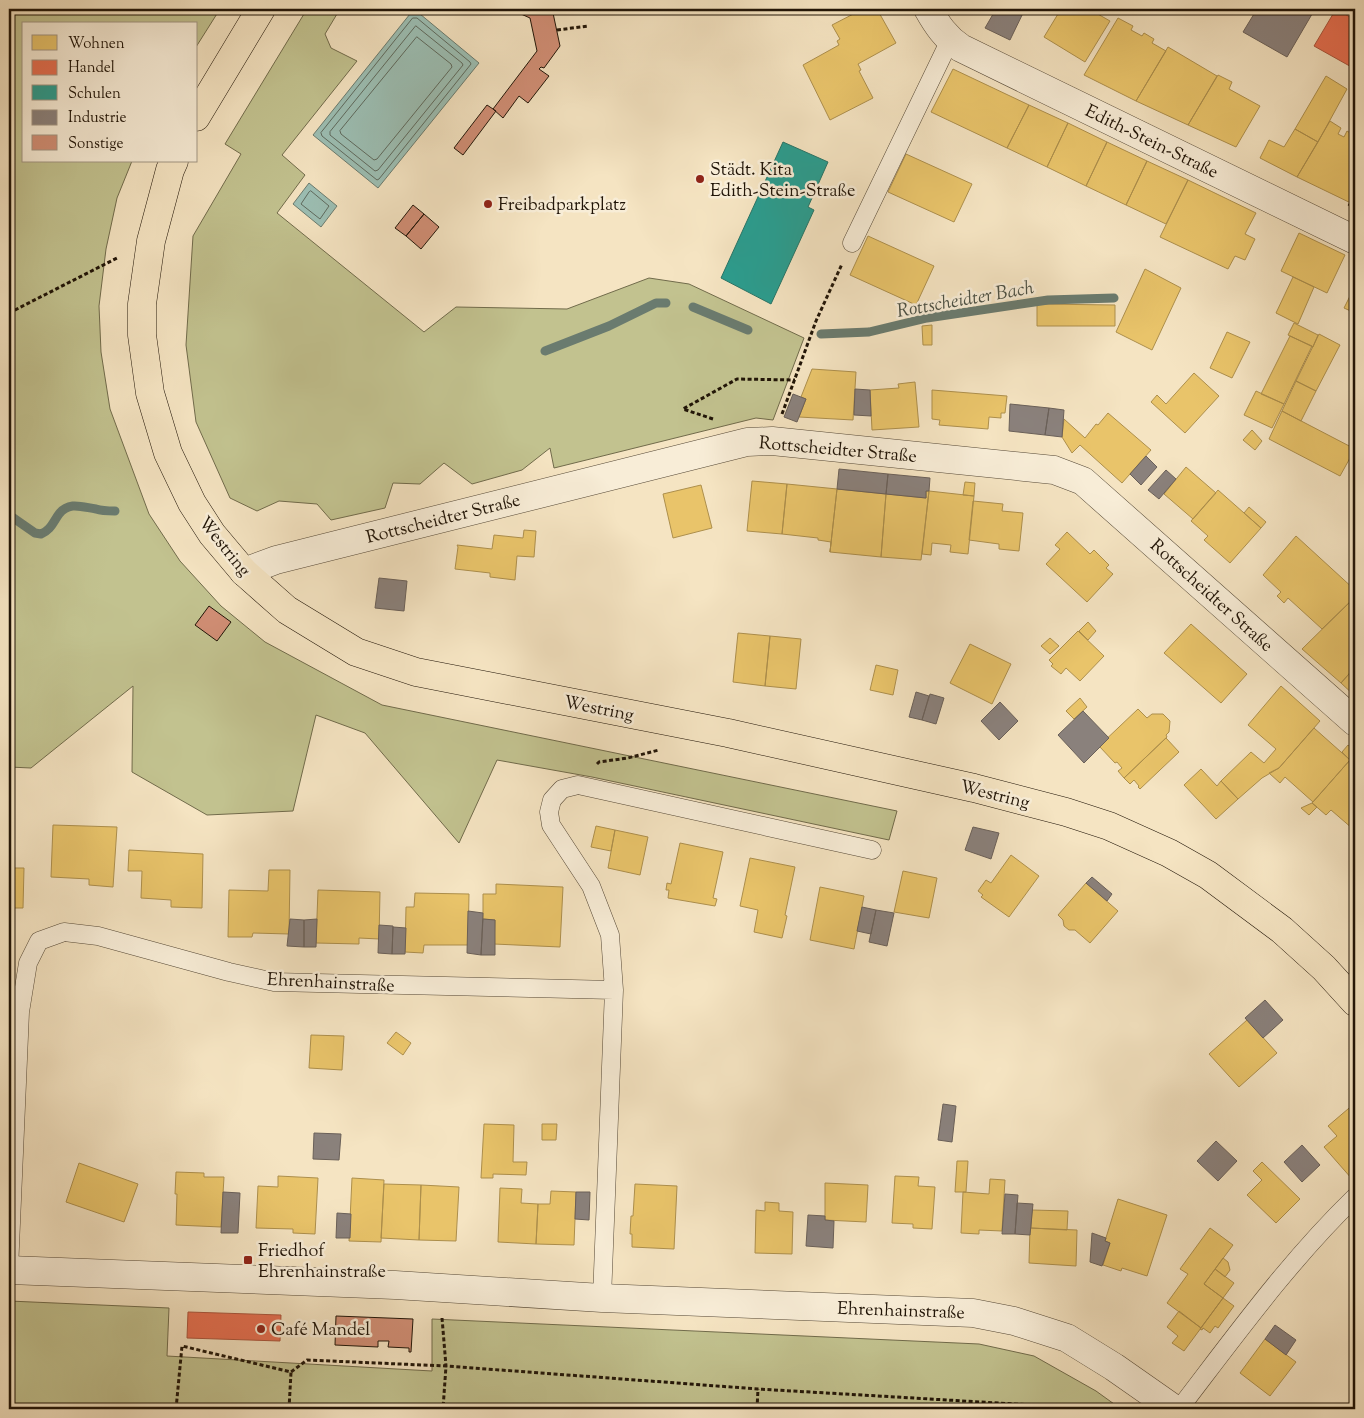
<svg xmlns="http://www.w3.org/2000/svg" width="1364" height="1418" font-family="'Sorts Mill Goudy',serif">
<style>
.green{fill:#c2c28f;stroke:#716b4b}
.water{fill:#9cbfb4;stroke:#6a7b6f}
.homes{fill:#e9c46a;stroke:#ad8f4c}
.shops{fill:#e76f51;stroke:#ab543b}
.schools{fill:#2a9d8f;stroke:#277466}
.industry{fill:#8a817c;stroke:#6a6059}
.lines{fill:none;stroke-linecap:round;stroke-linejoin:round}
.shore{stroke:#5e6a5e;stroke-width:1}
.stream{stroke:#6a7b6f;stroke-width:9}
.building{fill:#d18e75;stroke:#201407}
.lane-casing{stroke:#554836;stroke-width:19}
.street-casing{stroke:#554836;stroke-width:29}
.primary-casing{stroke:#201407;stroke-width:29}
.path{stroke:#201407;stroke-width:3;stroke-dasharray:4 2.5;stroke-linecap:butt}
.lane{stroke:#f8edd7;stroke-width:18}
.street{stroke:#f8edd7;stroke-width:28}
.primary{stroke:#f5e4c2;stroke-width:28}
.poi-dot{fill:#8f2418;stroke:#f8edd7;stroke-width:2}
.labels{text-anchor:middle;stroke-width:5;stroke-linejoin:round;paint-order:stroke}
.street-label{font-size:18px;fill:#201407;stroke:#f8edd7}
.poi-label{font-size:18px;fill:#201407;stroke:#f8edd7;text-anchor:start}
.water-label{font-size:19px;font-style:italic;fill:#4b5044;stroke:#f8edd7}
</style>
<rect width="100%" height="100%" fill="#f5e4c2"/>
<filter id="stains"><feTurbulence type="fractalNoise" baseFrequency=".004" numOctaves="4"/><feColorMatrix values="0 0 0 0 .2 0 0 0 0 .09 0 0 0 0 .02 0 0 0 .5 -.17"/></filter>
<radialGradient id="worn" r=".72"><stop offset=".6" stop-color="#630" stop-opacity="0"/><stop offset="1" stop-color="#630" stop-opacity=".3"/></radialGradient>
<!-- green -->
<path class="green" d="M9 9H220L196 47V24H24V161H132L117 198 106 249 99 306 101 352 110 409 149 514 180 561 221 606 265 642 382 705 897 811 889 840 592 777 497 760 459 843 365 733 316 715 293 811 207 815 132 772 133 686 31 768 9 767Z
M307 9H340L325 34 331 48 357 61 282 155 305 175 277 213 424 332 456 307 567 309 649 278 689 284 804 338 773 420 756 418 554 468 550 448 522 470 472 484 444 463 420 484 393 483 385 508 331 520 317 504 279 501 257 511 230 498 196 422 186 345 193 236 241 154 225 144Z
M9 1301 169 1308 167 1356 432 1371V1319L979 1344 1034 1356 1096 1391 1121 1409H9Z"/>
<!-- water -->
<path class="water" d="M414 9 479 63 378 188 313 135Z
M309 183 337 206 321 227 293 204Z"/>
<!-- homes -->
<path class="homes" d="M863 9H877L896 43 858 64 861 70 859 71 873 98 830 120 803 65 839 45 837 41 840 39 832 25Z
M1061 9H1089L1110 21 1085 62 1044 37Z
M1118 18 1133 26 1131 30 1142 36 1144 33 1154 39 1152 43 1166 51 1136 101 1084 75Z
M1168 47 1217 76 1188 125 1136 101Z
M953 69 1029 105 1007 148 931 112Z
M1218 75 1232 82 1229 89 1260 106 1236 147 1188 125Z
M1326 76 1347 89 1318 142 1295 129Z
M1029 105 1068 123 1047 167 1007 148Z
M1330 121 1341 128 1338 134 1344 137 1347 131 1355 136V205L1297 177Z
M1068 123 1107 142 1086 186 1047 167Z
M1295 129 1318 142 1297 177 1260 158 1269 140 1284 147Z
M1107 142 1147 161 1126 205 1086 186Z
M906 154 972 184 954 222 888 192Z
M1147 161 1188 180 1166 224 1126 205Z
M1188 180 1256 213 1245 234 1255 239 1245 260 1235 256 1228 269 1160 237Z
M1299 233 1345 255 1327 293 1281 271Z
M868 236 934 266 916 305 850 275Z
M1145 269 1181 288 1152 350 1116 332Z
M1293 277 1314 287 1298 324 1276 313Z
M1355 286V313L1344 308Z
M1037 304 1115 305V326H1037Z
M1294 323 1318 335 1313 347 1288 335Z
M932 325V345H923L922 326Z
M1227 332 1250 342 1232 378 1210 368Z
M1319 334 1340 345 1316 391 1296 381Z
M1290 336 1312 346 1284 404 1261 394Z
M812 369 856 372 853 420 799 417 806 399 801 397Z
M1194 373 1219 396 1185 433 1151 402 1157 395 1166 404Z
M1296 381 1316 391 1301 421 1282 411Z
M915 382 919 427 872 430 870 390 899 388 898 384Z
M932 390 1007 396 1005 413H1001V418L989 417 988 429 939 425 940 420 932 419Z
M1256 391 1284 404 1272 428 1244 415Z
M1282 411 1355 449 1340 476 1269 439Z
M1108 413 1151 450 1122 483 1080 445 1072 453 1062 437 1064 419 1085 438 1096 424 1098 425Z
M1252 430 1262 441 1255 450 1243 440Z
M1186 467 1216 493 1193 519 1164 494Z
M752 481 787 484 782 534 747 531Z
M965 482 975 483 974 496 963 495Z
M787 484 837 489 830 552 831 542 818 540V538L782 534Z
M701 485 712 528 673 538 663 494Z
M837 489 886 494 881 557 830 552Z
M1218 490 1261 528 1230 563 1204 540 1208 536 1191 521Z
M926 491H929L921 560 881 557 886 494 926 498Z
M929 491 974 496 968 554 950 552 951 545 932 543 931 555 922 554Z
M973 501 1003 504 1002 511 1023 513 1019 551 999 549V544L969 540Z
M1249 507 1266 522 1261 528 1244 513Z
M524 530 536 531 534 557 517 556 515 580 490 577V573L455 569 458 547 457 545 492 549 494 535 523 538Z
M1067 532 1090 554 1094 550 1109 565 1106 568 1113 574 1087 602 1046 564 1060 549 1055 545Z
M1296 536 1355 590V597L1322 629 1288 598 1284 603 1277 596 1281 592 1263 575Z
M1353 599 1355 602V612L1352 616 1355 620V623L1352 626 1355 629V667L1341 683 1302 649Z
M1088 622 1096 631 1088 640 1079 631Z
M1191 624 1247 674 1221 703 1164 653Z
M1078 631 1104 656 1080 681 1066 668 1061 674 1051 666 1053 664 1049 660Z
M738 633 770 636 765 686 733 682Z
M770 636 801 639 796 689 765 686Z
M1050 638 1059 646 1050 654 1041 646Z
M970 644 1011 664 992 704 950 683Z
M876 665 898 670 893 695 870 690Z
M1355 667V696L1341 683Z
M1281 686 1320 721 1279 768 1262 778 1238 799 1221 781 1251 752 1264 763 1276 749 1248 725Z
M1080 698 1087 707 1074 719 1066 711Z
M1138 709 1147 718 1152 714H1163L1170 721 1169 732 1166 735 1167 737 1124 778 1118 771 1122 768 1117 762 1115 763 1099 746Z
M1314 728 1350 760 1313 802 1285 777 1280 783 1269 773 1279 768Z
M1166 738 1179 752 1140 789 1138 787 1139 786 1134 780 1130 784 1124 778Z
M1348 745 1355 751V754L1350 760 1342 752Z
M1350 760 1355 764V827L1353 829 1331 810 1326 815 1312 803Z
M1201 769 1217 786 1221 781 1238 799 1216 819 1184 785Z
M1312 803 1317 807 1309 815 1301 808Z
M53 825 117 827 113 887 89 885V879L51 877Z
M596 826 615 830 611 851 591 847Z
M615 830 648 837 640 875 608 868Z
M680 843 723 852 713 898 717 899 715 906 668 898 669 890H666L667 883 671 884Z
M129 850 203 854 202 908 171 907V900L141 898 142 871H128Z
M1011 855 1039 876 1009 917 981 897 983 895 978 891 986 880 991 883Z
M750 858 795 867 785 915 787 916 782 938 754 932 758 910 740 906Z
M9 868H24L23 908H9Z
M269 870H290L289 934 253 933 252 937H228L229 890 268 891Z
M903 871 937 878 929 918 894 912Z
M1086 883 1118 911 1090 943 1075 930H1069L1064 926 1063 920 1058 915Z
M496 884 563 887 560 947 494 944 495 920 483 919V894H496Z
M820 887 864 896 854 949 810 940Z
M318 890 380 892 379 939 359 938V944L316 943Z
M415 893 469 894 468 945H424L423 953 405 952 406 907H414Z
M1247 1020 1277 1053 1239 1087 1209 1054Z
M396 1032 411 1043 403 1055 387 1043Z
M311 1035 344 1036 342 1070 309 1068Z
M1355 1103V1175L1352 1179 1324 1147 1337 1136 1328 1126Z
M484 1124 514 1125 513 1162H527L526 1175 493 1174V1178H481Z
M542 1124H557L556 1140H542Z
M957 1161H968L966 1192H955Z
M1262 1162 1300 1199 1276 1223 1247 1195 1262 1180 1253 1171Z
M79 1163 138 1184 124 1222 66 1202Z
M176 1172 204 1173V1177H224L221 1227 176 1225 177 1194H175Z
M278 1176 318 1178 315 1234 293 1233V1229L256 1228 258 1186 278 1187Z
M895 1176 919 1177 918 1186 935 1187 932 1229 913 1228V1224L892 1223Z
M352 1178 384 1180 381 1242 349 1241Z
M990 1179 1005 1180 1002 1231 979 1230V1234L961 1233 963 1192 989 1194Z
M825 1183 868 1185 866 1222 825 1220Z
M384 1184 421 1185 419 1240 381 1238Z
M635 1184 677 1186 674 1249 632 1247V1234H630L631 1216H633Z
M421 1185 459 1187 456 1241 419 1240Z
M500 1188 522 1189 521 1203 538 1204 536 1244 498 1242Z
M551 1191 576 1192 574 1245 536 1244 538 1204H550Z
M1118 1199 1167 1215 1147 1276 1122 1268 1121 1271 1103 1265 1110 1243 1105 1241Z
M765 1202 779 1203V1211L793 1212 792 1254 755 1253 756 1210 765 1211Z
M1032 1210 1068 1211 1067 1230 1031 1228Z
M1030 1228 1077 1230 1076 1266 1029 1263Z
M1210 1228 1233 1245 1204 1284 1223 1298 1201 1328 1167 1303 1188 1274 1180 1269Z
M1223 1258 1228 1262 1230 1270 1225 1277 1215 1269Z
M1215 1269 1234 1283 1223 1298 1204 1284Z
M1223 1298 1234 1306 1218 1328 1215 1326 1210 1333 1203 1328 1202 1330 1200 1329Z
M1179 1311 1201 1328 1184 1351 1172 1343 1178 1336 1167 1327Z
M1265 1339 1296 1362 1270 1396 1240 1373Z"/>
<!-- shops -->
<path class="shops" d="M1336 9 1355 20V69L1314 46Z
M188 1312 281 1315 280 1341 187 1338Z"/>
<!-- schools -->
<path class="schools" d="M783 142 828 162 808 207 814 210 771 304 721 278Z"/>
<!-- industry -->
<path class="industry" d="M996 9H1025L1010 40 985 28Z
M1257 9H1315L1287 57 1243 32Z
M855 389 870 390 871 416 854 415Z
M793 394 806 399 797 422 784 417Z
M1010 404 1049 408 1045 435 1009 431Z
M1049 408 1064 410 1062 437 1045 435Z
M1146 456 1157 467 1141 485 1130 474Z
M839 469 888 474 886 494 837 489Z
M1166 470 1176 479 1159 499 1148 490Z
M888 474 930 478 929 491H926V498L886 494Z
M379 578 407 581 404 611 375 608Z
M916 692 929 696 922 720 909 717Z
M930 694 944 698 936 724 922 720Z
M1000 702 1018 721 999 740 981 721Z
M1083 711 1109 738 1084 763 1058 735Z
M973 827 999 833 991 859 965 850Z
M1092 877 1112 894 1107 901 1086 883Z
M862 907 876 910 871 934 857 931Z
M876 910 894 913 887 946 869 942Z
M468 911 483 913 481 955 467 953Z
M290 919 304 920V947L287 946Z
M317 919 316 947H304V920Z
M483 919 495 920V955H481Z
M379 925 393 926 392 954 378 953Z
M393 927 406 928 405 954H392Z
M1265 1000 1283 1020 1263 1038 1245 1018Z
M943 1104 956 1106 952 1142 938 1140Z
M314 1133 341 1134 339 1160 313 1159Z
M1216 1141 1237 1161 1218 1181 1197 1161Z
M1302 1145 1320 1165 1302 1182 1284 1162Z
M223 1192 240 1193 238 1233H221Z
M576 1192H590L589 1220 575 1219Z
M1005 1194 1018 1195 1015 1234H1002Z
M1017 1203 1033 1204 1030 1235 1015 1234Z
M337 1213 351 1214 350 1238H336Z
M808 1215 825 1216V1220L834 1221 833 1248 806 1246Z
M1092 1233 1106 1238 1105 1241 1110 1243 1102 1266 1090 1262Z
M1275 1325 1296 1340 1286 1355 1265 1339Z"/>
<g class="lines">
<!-- shore -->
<path class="shore" d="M413 18H417L470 62 471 64 379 179 377 180 322 136 321 133Z
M416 26 462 63 463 65 378 170 375 171 330 135V132Z
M417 37 451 64 452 67 377 159 374 160 341 134 340 131Z
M311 191 329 206 320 219 301 204 309 192Z"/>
<!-- stream -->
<path class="stream" d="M693 307 748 330
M821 334 869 332 927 318 1048 300 1114 298
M545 351 609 326 656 303H666
M9 516 12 517 35 533 41 534C51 530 53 522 59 514 69 501 82 507 96 509 102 511 109 511 115 511"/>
</g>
<!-- building -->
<path class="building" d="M512 9H543L553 13 560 46 544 68 541 67 539 69 549 76 528 103 519 96 503 118 493 109 537 51 530 18 512 10Z
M487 105 496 111 463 155 454 148Z
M413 205 424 214 406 236 395 228Z
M424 214 439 227 421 249 406 236Z
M209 606 231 622 217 641 195 625Z
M336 1316 413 1319 411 1352H409V1348L388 1347 389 1341H378V1347L335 1345Z"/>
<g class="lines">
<defs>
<path id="lane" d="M852 243 950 40
M9 1270 20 1012 28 963 39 941 64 932 98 936 229 972 274 982 614 990
M602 1298 614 990 610 935 591 886 551 825 549 812 552 800 562 789 578 785 872 850
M1179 1409C1235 1336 1289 1261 1355 1197"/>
<path id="street" d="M928 9C937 25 946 38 961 48L1355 240
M244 572 276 560 747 442 772 441 1054 470 1083 481 1355 722
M9 1270 395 1285 602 1298 973 1313 1014 1321 1067 1338 1114 1367 1174 1409"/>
<path id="primary" d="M196 117 261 9
M174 161 170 170 151 241 142 304V335L150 393 168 453 192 503 212 534 244 572 287 610 356 652 416 672 728 733 974 788 1066 812 1109 826 1169 853 1208 875 1282 930 1324 968 1355 1002"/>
</defs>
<!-- lane casing -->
<use href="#lane" class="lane-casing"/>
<!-- street casing -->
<use href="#street" class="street-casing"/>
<!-- primary casing -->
<use href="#primary" class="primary-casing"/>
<!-- path -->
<path class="path" d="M557 30 588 26
M1349 206 1355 195
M9 313 119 257
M782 414 816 321 842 264
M713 419 683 409 737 379 795 380
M597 764 599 762 628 758 659 750
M442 1318 446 1366 758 1389 1067 1407 1070 1409
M176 1409 182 1346 291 1372 307 1360 446 1366 443 1409
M289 1409 291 1372
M757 1409 758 1389"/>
<!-- lane -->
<use href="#lane" class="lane"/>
<!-- street -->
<use href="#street" class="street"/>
<!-- primary -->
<use href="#primary" class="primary"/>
</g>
<!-- markers -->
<g class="poi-dot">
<circle cx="700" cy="179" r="5"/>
<circle cx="488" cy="204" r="5"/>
<rect x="243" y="1255" width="10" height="10" rx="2.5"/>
<circle cx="261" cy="1329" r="5"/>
</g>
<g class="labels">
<!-- street labels -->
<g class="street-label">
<text transform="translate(1152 141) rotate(26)" y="6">Edith-Stein-Straße</text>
<text transform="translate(838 449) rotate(5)" y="6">Rottscheidter Straße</text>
<text transform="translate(443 518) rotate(-14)" y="6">Rottscheidter Straße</text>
<text transform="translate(225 546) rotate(51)" y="6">Westring</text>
<text transform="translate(1212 595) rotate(42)" y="6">Rottscheidter Straße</text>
<text transform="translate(599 708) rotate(11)" y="6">Westring</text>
<text transform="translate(995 794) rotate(14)" y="6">Westring</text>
<text transform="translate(331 982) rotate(3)" y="6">Ehrenhainstraße</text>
<text transform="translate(901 1310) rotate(2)" y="6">Ehrenhainstraße</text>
</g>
<!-- poi labels -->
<g class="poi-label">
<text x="710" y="175">Städt. Kita<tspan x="710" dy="21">Edith-Stein-Straße</tspan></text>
<text x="498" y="210">Freibadparkplatz</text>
<text x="258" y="1256">Friedhof<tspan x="258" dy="21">Ehrenhainstraße</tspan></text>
<text x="271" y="1335">Café Mandel</text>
</g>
<!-- water labels -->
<g class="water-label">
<text transform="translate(965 298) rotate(-10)" y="7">Rottscheidter Bach</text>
</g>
</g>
<!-- margin -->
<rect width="1364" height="1418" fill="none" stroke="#f5e4c2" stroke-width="30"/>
<rect x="10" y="10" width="1344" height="1398" fill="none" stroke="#201407" stroke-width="2.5"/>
<rect x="15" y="15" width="1334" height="1388" fill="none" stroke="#201407"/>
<!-- legend -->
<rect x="22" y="22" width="175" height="140" fill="#f8edd7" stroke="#a29684"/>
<rect x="32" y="35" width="25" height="15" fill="#e9c46a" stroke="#a29684"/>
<text x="68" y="48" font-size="15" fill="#201407">Wohnen</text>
<rect x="32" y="60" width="25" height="15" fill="#e76f51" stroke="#a29684"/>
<text x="68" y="72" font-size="15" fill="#201407">Handel</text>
<rect x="32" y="85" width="25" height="15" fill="#2a9d8f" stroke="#a29684"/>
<text x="68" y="98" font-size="15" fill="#201407">Schulen</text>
<rect x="32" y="110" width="25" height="15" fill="#8a817c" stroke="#a29684"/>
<text x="68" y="122" font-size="15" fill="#201407">Industrie</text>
<rect x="32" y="135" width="25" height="15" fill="#d18e75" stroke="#a29684"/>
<text x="68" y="148" font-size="15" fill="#201407">Sonstige</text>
<rect width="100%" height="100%" filter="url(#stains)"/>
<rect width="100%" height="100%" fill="url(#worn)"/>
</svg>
